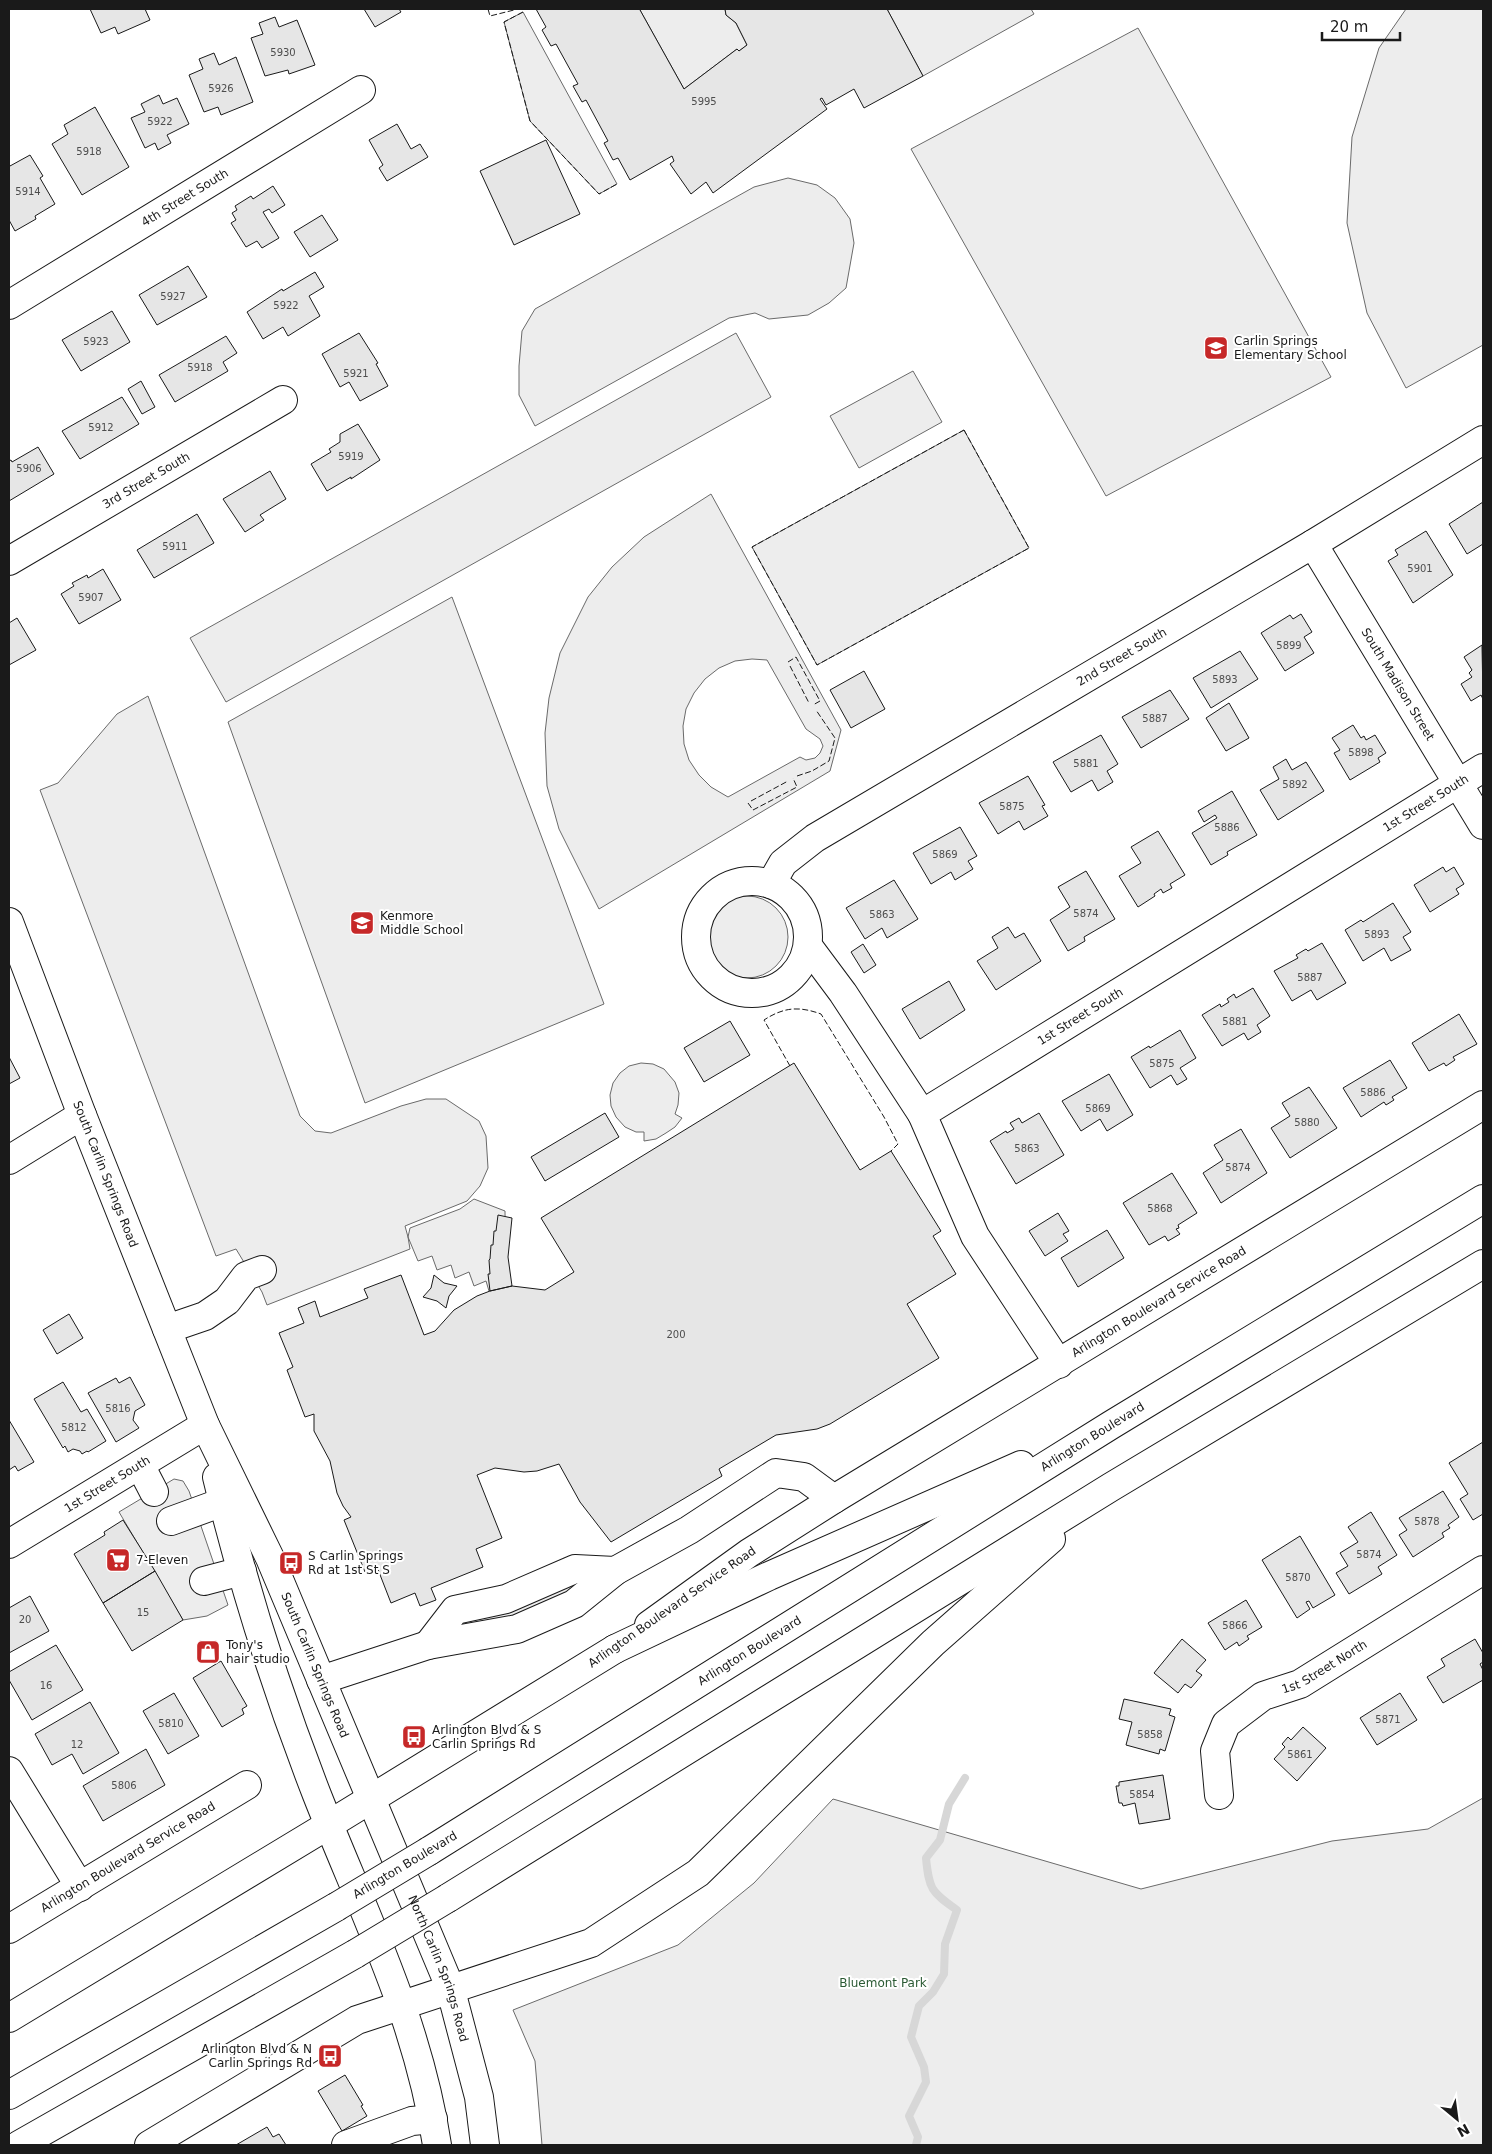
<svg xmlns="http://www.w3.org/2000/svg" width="1492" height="2154" font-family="'DejaVu Sans',sans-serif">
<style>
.built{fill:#ededed;stroke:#6a6a6a;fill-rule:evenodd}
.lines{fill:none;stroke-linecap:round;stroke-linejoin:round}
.stream{stroke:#d7d7d7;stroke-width:8}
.building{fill:#e6e6e6;stroke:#1a1a1a}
.minor-casing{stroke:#1a1a1a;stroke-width:30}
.major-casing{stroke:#1a1a1a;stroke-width:30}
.highway-casing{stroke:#1a1a1a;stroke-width:30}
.minor{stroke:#fff;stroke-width:28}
.major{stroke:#fff;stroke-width:28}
.highway{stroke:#fff;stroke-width:28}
.highway-bridge-casing{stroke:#1a1a1a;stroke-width:30;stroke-linecap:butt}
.highway-bridge{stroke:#fff;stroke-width:28}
.fence{stroke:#1a1a1a;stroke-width:1;stroke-dasharray:6 2.5;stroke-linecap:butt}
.labels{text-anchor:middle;stroke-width:4;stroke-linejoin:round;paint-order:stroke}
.number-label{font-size:10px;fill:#4d4d4d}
.street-label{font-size:12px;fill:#1a1a1a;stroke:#fff}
.poi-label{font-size:12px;fill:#1a1a1a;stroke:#fff;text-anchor:start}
.park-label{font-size:12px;fill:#2b5a34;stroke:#fff}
</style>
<rect width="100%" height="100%" fill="#fff"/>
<!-- built -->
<path class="built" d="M643 9H725L726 15 736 23 747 45 739 51 737 49 684 89 640 10Z
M887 9H1031L1034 14 923 76Z
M1406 9H1483V345L1406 388 1367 313 1347 223 1352 137 1379 48Z
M523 12 617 184 599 194 530 121 504 22Z
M1138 28 1331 377 1106 496 911 149Z
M788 178 817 185 835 198 850 219 854 243 846 288 829 303 808 315 769 319 755 313 729 318 535 426 519 395V366L522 331 535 309 754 187Z
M736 333 771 397 226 702 190 638Z
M913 371 942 422 859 468 830 416Z
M964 430 1029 548 817 665 752 547Z
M711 494 841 730 830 771 599 909 559 829 547 786 545 733 549 698 560 653 588 597 612 567 644 537ZM752 659 767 660 806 729 820 739 823 746 820 753 815 758 806 760 800 757 728 797 711 787 699 775 689 760 684 744 683 726 686 709 694 693 705 679 719 668 735 661Z
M452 597 604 1004 365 1103 228 722Z
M148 696 300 1116 315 1131 331 1133 401 1106 426 1099H446L479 1121 486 1136 488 1168 480 1186 467 1201 405 1226 408 1237 410 1228 460 1209 474 1199 505 1211 506 1287 489 1291 486 1281 474 1286 469 1272 455 1278 451 1265 437 1270 432 1256 418 1261 408 1237 410 1249 267 1305 262 1292 236 1249 216 1256 40 790 58 783 117 714Z
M706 937a41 41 0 1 1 82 0a41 41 0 1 1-82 0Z
M641 1063 653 1064 664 1069 675 1082 679 1093 678 1105 675 1114 682 1118 675 1127 666 1133 656 1139 644 1141V1132H636L625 1127 616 1117 611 1106 610 1095 613 1083 620 1073 629 1066Z
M174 1479 183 1481 189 1491 228 1605 207 1616 183 1620 119 1512Z
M577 1581 579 1584 578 1588 522 1614 492 1622 457 1627 460 1620Z
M1483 1798V2145H542L535 2061 513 2010 678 1945 754 1883 833 1799 1141 1889 1332 1841 1428 1829Z"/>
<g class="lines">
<!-- stream -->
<path class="stream" d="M916 2145 918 2137 909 2116 926 2082 924 2067 911 2037 919 2006 933 1992 944 1974 945 1944 957 1910C931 1892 929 1889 926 1858L940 1840 949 1804 965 1778"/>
</g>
<!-- building -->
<path class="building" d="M90 9H145L150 20 118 34 115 27 101 33Z
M364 9H399L401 12 375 27Z
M536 9H643L640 10 684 89 737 49 739 51 747 45 736 23 726 15 725 9H887L923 76 864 108 854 89 826 105 822 98 820 99 827 109 713 193 706 182 691 194 670 164 674 161 672 156 630 180 618 158 613 160 604 143 608 141 586 100 582 102 573 86 578 84 556 44 551 46 542 30 546 27Z
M275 17 279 27 297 20 315 65 289 74 288 70 265 76 251 38 263 34 259 23Z
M214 53 219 65 236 57 253 102 221 115 218 107 204 112 189 75 203 69 199 59Z
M159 95 163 104 177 98 189 124 167 135 171 143 158 150 155 143 145 148 131 118 145 112 141 104Z
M95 107 129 167 82 195 52 144 68 134 64 125Z
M397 124 411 149 420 144 428 157 387 181 379 168 383 165 369 140Z
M546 140 580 214 514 245 480 171Z
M30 155 43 176 40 178 55 204 35 216 36 219 15 231 9 220V164L10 166Z
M273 186 285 205 272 213 269 209 263 212 279 238 262 248 257 241 246 247 231 223 236 220 232 213 237 210 235 206 251 196 253 199Z
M322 215 338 240 310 257 294 232Z
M188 266 207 297 157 325 139 295Z
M315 272 324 287 309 296 320 316 288 336 283 327 263 339 247 312 282 289 283 291Z
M112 311 130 342 81 371 62 340Z
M359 333 378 363 376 364 388 386 360 401 349 382 340 387 322 354Z
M226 336 237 353 223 362 228 371 175 402 159 375Z
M141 381 155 407 142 414 128 389Z
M122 397 139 424 80 459 62 431Z
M358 424 380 460 351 479V477L327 491 311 464 331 452 329 449 340 442V434Z
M38 447 54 474 9 501V461L11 460 12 462Z
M270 471 286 499 260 515 264 520 245 532 223 499Z
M1483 502V544L1467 554 1449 524Z
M197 514 214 543 154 578 137 550Z
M1426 531 1453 575 1413 603 1388 561 1398 555 1395 550Z
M103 569 121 600 79 624 61 594 74 586 72 583 87 575 88 578Z
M1301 614 1312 632 1304 637 1314 653 1285 671 1261 633 1290 615 1293 619Z
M17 618 36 650 9 665V623Z
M1482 645 1483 699 1481 695 1471 701 1461 684 1472 677 1469 673 1472 670 1464 657Z
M1240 651 1258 679 1211 708 1193 678Z
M864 671 885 709 851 728 830 690Z
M1170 690 1189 719 1141 748 1122 717Z
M1229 703 1249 738 1226 751 1206 718Z
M1353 725 1361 738 1364 736 1366 740 1375 735 1386 753 1378 758 1380 762 1350 780 1334 753 1340 750 1332 738Z
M1101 735 1118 764 1107 771 1113 782 1098 791 1092 780 1071 792 1053 762Z
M1286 759 1292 770 1306 762 1324 791 1278 820 1260 790 1279 779 1273 767Z
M1028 776 1045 805 1042 806 1048 816 1024 830 1019 821 998 834 979 803Z
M1232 791 1257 835 1227 852 1228 855 1211 865 1192 833 1217 818 1215 815 1204 822 1198 811Z
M960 827 977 856 968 861 973 869 955 880 951 872 931 884 913 853Z
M1158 831 1185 875 1170 884 1172 888 1163 893 1161 889 1154 894 1155 896 1138 907 1119 876 1141 863 1131 847Z
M1443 867 1446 872 1454 867 1464 884 1456 889 1459 894 1430 912 1414 885Z
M1086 871 1115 919 1084 937 1085 941 1068 951 1050 920 1070 907 1058 887Z
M894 880 918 919 887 938 882 928 865 939 846 908Z
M1393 903 1411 932 1403 937 1411 950 1391 961 1384 948 1363 961 1345 930 1361 920 1363 922Z
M1008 927 1015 938 1024 933 1041 961 996 990 977 961 998 948 992 937Z
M1322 943 1346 983 1317 1000 1311 990 1292 1001 1274 971 1298 958 1296 955 1306 949 1308 951Z
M863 944 876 965 864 973 851 952Z
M949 981 965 1010 920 1039 902 1009Z
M1253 988 1270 1016 1257 1025 1261 1032 1248 1040 1244 1033 1222 1046 1202 1015 1220 1004 1221 1007 1229 1002 1227 999 1234 994 1236 998Z
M1459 1014 1477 1044 1453 1057 1455 1060 1446 1066 1444 1063 1429 1071 1412 1043Z
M730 1021 750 1055 704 1082 684 1048Z
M1180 1030 1196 1058 1180 1068 1187 1079 1177 1085 1171 1075 1150 1088 1131 1057 1149 1046 1150 1048Z
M9 1057 20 1078 9 1084Z
M1390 1060 1407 1088 1392 1097 1394 1100 1386 1105 1384 1102 1361 1117 1343 1088Z
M794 1063 860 1170 891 1151 941 1231 933 1236 956 1274 907 1304 939 1358 830 1424 817 1429 776 1435 719 1469 722 1476 611 1542 580 1502 559 1464 537 1471 524 1472 495 1468 477 1475 502 1538 476 1549 483 1567 431 1588 436 1600 420 1606 415 1593 391 1603 377 1567 365 1572 344 1520 351 1517 343 1506 337 1493 330 1461 314 1431V1414L305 1417 287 1370 293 1367 279 1333 304 1323 298 1308 315 1301 320 1317 368 1298 364 1289 401 1275 424 1335 435 1331 454 1310 477 1296 490 1291 512 1286 545 1290 574 1272 541 1218Z
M1109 1074 1133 1115 1107 1131 1100 1119 1081 1131 1062 1101Z
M1309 1087 1337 1128 1290 1158 1271 1128 1290 1116 1282 1103Z
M605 1113 619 1137 545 1181 531 1157Z
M1039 1113 1064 1155 1016 1184 990 1141 1006 1131 1007 1133 1014 1129 1010 1123 1019 1118 1022 1123Z
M1241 1129 1267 1173 1221 1203 1203 1173 1223 1160 1214 1145Z
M1172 1173 1197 1213 1178 1225 1179 1228 1176 1229 1180 1234 1168 1241 1165 1236 1149 1245 1123 1203Z
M1058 1213 1069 1231 1063 1234 1068 1241 1045 1256 1029 1231Z
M498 1215 512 1218 508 1257 512 1286 490 1291 488 1274H490L489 1260 490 1259 491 1245H493L494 1231H496Z
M1107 1230 1124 1258 1078 1287 1061 1258Z
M434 1275 444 1283 457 1286 449 1296 446 1308 437 1301 423 1297 431 1288Z
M69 1314 83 1338 57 1354 43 1330Z
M130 1377 145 1405 135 1411 133 1420 139 1428 116 1442 88 1393 116 1378 119 1383Z
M63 1382 81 1412 87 1409 106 1441 88 1452 87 1451 82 1454 80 1451 73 1449 68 1452 65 1446 63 1448 34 1399Z
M9 1420 34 1462 18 1471 15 1466 9 1470Z
M1483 1442V1514L1473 1520 1460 1499 1468 1494 1449 1463Z
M1443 1491 1459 1517 1448 1525 1450 1528 1442 1533 1444 1537 1413 1557 1399 1535 1407 1530 1399 1518Z
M1371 1512 1397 1555 1378 1567 1382 1574 1349 1594 1336 1573 1348 1566 1340 1553 1358 1542 1348 1527Z
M123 1520 155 1571 103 1603 74 1554 105 1535 104 1532Z
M1300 1536 1335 1595 1313 1608 1309 1601 1306 1602 1310 1609 1297 1618 1262 1560Z
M155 1571 183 1620 132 1651 103 1603Z
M30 1596 49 1631 9 1653V1608Z
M1246 1600 1262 1627 1247 1636 1249 1639 1239 1646 1237 1642 1225 1650 1208 1623Z
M1182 1639 1206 1660 1196 1671 1202 1675 1191 1688 1185 1684 1178 1693 1154 1673Z
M1475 1639 1483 1653V1662L1480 1664 1483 1670V1680L1443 1703 1427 1677 1445 1666 1441 1659Z
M56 1645 83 1690 32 1720 9 1680V1672Z
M221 1661 247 1706 242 1709 244 1714 222 1727 193 1678Z
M174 1693 199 1736 168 1754 143 1711Z
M1400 1693 1417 1720 1377 1745 1360 1718Z
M1124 1699 1171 1709 1169 1715 1175 1717 1165 1751 1160 1749 1159 1754 1126 1745 1132 1722 1119 1719Z
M90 1702 119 1753 83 1774 72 1754 52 1765 35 1734Z
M1303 1727 1326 1748 1297 1781 1274 1759 1285 1747 1282 1744 1288 1737 1291 1740Z
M146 1749 165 1785 103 1821 83 1786Z
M1163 1775 1170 1819 1139 1824 1135 1803 1123 1806 1122 1803H1119L1116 1786H1119V1782Z
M345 2075 363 2105 361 2106 367 2116 342 2131 318 2091Z
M267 2127 273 2137 279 2134 286 2145H236Z"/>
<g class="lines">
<defs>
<g id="minor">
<path id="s1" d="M9 305 361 90"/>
<path id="s2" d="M1313 544 1483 825"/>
<path id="s3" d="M9 561 283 400"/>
<circle cx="752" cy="937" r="56"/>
<path id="s4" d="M771 884 783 863 815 838 1313 544 1483 440"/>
<path d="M808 946 843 993 922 1114"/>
<path d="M9 1160 82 1115"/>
<path d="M167 1329 205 1316 227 1301 246 1276 262 1270"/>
<path id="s5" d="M1059 1364 975 1236 922 1114 1483 768"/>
<path d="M140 1465 154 1492"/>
<path d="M171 1521 223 1502"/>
<path id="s6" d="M9 1544 205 1425"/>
<path d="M204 1581 242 1571"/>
<path id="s7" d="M649 1625 749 1553 834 1499 1483 1105"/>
<path d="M428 1645 455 1610 506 1599 575 1569 615 1571"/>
<path d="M321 1680 428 1645 517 1629 574 1604 615 1571 689 1530 776 1473 804 1477 834 1499"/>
<path d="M9 1771 80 1887"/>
<path id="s8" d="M1219 1795 1215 1751 1226 1724 1263 1696 1300 1684 1483 1570"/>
<path id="s9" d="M9 1929 247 1785"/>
<path d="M346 2145 412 2121 433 2119"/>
</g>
<g id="major">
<path id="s10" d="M9 922 82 1115 205 1425 270 1558 450 1987 479 2097 485 2145"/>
<path d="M217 1477C243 1585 277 1692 317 1795 363 1912 418 2019 437 2145"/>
<path d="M330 1824 615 1649"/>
</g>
<g id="highway">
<path d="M615 1649 769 1576 1021 1465"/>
<path id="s11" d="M429 1851 1111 1425 1483 1199"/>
<path d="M448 1898 1111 1487 1483 1264"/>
<path d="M9 2018 330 1824"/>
<path d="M9 2095 336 1907"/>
<path d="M19 2145 355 1954"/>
<path d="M149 2145 357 2020 591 1943 698 1873 933 1643 1051 1539"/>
</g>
</defs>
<!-- minor casing -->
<use href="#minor" class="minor-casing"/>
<!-- major casing -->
<use href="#major" class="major-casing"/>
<!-- highway casing -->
<use href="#highway" class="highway-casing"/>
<!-- minor -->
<use href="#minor" class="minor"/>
<!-- major -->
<use href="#major" class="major"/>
<!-- highway -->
<use href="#highway" class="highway"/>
<defs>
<path id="highway-bridge" d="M336 1907 429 1851
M355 1954 448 1898"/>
</defs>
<!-- highway-bridge casing -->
<use href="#highway-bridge" class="highway-bridge-casing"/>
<!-- highway-bridge -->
<use href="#highway-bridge" class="highway-bridge"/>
<!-- fence -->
<path class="fence" d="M488 9 490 16 518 9
M523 12 504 22 530 121 599 194 617 184
M964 430 1029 548 817 665 752 547Z
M788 662 796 657 820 701 813 705
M790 666 809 703
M797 776 812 771 829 761 835 738 816 710
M751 801 788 781
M748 803 753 810 797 787 793 778
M790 1066 764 1020C784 1007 799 1006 821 1014L884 1117 898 1144 891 1151"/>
</g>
<!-- icons -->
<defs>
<symbol id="school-square" viewBox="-11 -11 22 22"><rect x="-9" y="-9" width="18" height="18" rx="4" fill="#c62828" stroke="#fff"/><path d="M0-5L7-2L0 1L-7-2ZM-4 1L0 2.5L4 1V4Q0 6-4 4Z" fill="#fff"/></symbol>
<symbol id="supermarket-square" viewBox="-11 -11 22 22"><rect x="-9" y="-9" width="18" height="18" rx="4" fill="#c62828" stroke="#fff"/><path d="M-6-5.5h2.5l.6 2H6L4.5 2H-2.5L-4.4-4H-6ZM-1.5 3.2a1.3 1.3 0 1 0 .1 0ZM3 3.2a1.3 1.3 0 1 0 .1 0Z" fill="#fff"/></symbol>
<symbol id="bus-square" viewBox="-11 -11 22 22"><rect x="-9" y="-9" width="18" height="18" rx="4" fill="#c62828" stroke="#fff"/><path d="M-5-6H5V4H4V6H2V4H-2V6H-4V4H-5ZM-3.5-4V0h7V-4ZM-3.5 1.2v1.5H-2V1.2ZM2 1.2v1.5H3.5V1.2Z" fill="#fff"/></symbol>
<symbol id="shop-square" viewBox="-11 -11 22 22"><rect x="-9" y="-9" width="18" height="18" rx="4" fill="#c62828" stroke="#fff"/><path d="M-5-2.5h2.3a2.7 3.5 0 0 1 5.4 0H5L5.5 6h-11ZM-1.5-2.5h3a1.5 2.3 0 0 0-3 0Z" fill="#fff"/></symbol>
</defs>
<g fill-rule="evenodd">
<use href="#school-square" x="1202" y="334" width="28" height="28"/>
<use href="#school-square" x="348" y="909" width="28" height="28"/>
<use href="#supermarket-square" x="104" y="1546" width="28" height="28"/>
<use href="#bus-square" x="277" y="1549" width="28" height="28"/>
<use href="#shop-square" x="194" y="1638" width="28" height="28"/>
<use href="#bus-square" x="400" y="1723" width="28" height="28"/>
<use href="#bus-square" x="316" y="2042" width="28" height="28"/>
</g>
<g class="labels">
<!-- number labels -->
<g class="number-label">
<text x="283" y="56">5930</text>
<text x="221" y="92">5926</text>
<text x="704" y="105">5995</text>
<text x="160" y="125">5922</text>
<text x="89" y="155">5918</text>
<text x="28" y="195">5914</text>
<text x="173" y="300">5927</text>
<text x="286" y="309">5922</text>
<text x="96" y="345">5923</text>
<text x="200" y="371">5918</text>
<text x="356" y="377">5921</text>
<text x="101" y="431">5912</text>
<text x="351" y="460">5919</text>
<text x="29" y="472">5906</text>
<text x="175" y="550">5911</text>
<text x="1420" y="572">5901</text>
<text x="91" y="601">5907</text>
<text x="1289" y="649">5899</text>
<text x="1225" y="683">5893</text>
<text x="1155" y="722">5887</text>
<text x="1361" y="756">5898</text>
<text x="1086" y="767">5881</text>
<text x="1295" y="788">5892</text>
<text x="1012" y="810">5875</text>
<text x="1227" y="831">5886</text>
<text x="945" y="858">5869</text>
<text x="1086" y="917">5874</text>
<text x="882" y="918">5863</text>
<text x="1377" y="938">5893</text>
<text x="1310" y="981">5887</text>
<text x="1235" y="1025">5881</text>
<text x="1162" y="1067">5875</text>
<text x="1373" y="1096">5886</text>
<text x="1098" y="1112">5869</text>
<text x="1307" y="1126">5880</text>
<text x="1027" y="1152">5863</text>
<text x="1238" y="1171">5874</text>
<text x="1160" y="1212">5868</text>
<text x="676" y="1338">200</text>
<text x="118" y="1412">5816</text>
<text x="74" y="1431">5812</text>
<text x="1427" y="1525">5878</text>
<text x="1369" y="1558">5874</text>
<text x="1298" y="1581">5870</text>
<text x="143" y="1616">15</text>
<text x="25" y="1623">20</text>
<text x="1235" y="1629">5866</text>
<text x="46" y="1689">16</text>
<text x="1388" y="1723">5871</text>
<text x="171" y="1727">5810</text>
<text x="1150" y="1738">5858</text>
<text x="77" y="1748">12</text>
<text x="1300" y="1758">5861</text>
<text x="124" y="1789">5806</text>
<text x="1142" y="1798">5854</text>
</g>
<!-- street labels -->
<g class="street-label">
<text dy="4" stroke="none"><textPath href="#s1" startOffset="206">4th Street South</textPath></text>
<text dy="4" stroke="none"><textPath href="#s3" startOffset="159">3rd Street South</textPath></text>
<text dy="4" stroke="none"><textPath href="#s4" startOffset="421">2nd Street South</textPath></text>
<text dy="4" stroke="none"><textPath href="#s2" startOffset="164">South Madison Street</textPath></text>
<text dy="4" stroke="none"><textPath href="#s5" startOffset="878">1st Street South</textPath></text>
<text dy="4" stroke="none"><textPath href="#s5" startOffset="472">1st Street South</textPath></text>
<text dy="4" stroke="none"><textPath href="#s10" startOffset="270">South Carlin Springs Road</textPath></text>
<text dy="4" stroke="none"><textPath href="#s7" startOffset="604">Arlington Boulevard Service Road</textPath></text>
<text dy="4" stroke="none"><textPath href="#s11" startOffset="782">Arlington Boulevard</textPath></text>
<text dy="4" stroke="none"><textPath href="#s6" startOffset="115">1st Street South</textPath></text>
<text transform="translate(672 1607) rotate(-35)" y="4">Arlington Boulevard Service Road</text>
<text dy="4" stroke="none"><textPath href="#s11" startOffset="378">Arlington Boulevard</textPath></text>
<text dy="4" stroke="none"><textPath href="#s10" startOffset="804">South Carlin Springs Road</textPath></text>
<text dy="4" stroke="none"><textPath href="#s8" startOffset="188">1st Street North</textPath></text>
<text dy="4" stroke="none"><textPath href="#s9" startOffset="139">Arlington Boulevard Service Road</textPath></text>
<text transform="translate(405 1865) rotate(-31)" y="4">Arlington Boulevard</text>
<text dy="4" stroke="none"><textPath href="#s10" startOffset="1132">North Carlin Springs Road</textPath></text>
</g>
<!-- poi labels -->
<g class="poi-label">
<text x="1234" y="345">Carlin Springs<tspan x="1234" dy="14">Elementary School</tspan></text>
<text x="380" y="920">Kenmore<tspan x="380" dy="14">Middle School</tspan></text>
<text x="308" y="1560">S Carlin Springs<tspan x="308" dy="14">Rd at 1st St S</tspan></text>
<text x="136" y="1564">7-Eleven</text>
<text x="226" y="1649">Tony's<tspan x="226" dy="14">hair studio</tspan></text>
<text x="432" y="1734">Arlington Blvd &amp; S<tspan x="432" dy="14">Carlin Springs Rd</tspan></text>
<text x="312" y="2053" text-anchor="end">Arlington Blvd &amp; N<tspan x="312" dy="14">Carlin Springs Rd</tspan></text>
</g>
<!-- park labels -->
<g class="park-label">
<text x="883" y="1987">Bluemont Park</text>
</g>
</g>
<!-- border -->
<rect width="1492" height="2154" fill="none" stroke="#1a1a1a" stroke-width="20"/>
<!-- north arrow -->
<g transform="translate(1457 2119) rotate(151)" stroke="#ffffff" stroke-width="4" paint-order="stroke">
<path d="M0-4L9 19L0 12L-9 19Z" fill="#1a1a1a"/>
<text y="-8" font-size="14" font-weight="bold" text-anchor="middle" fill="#1a1a1a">N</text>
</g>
<!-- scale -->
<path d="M1322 32v8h78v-8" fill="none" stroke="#1a1a1a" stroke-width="2.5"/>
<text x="1330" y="32" font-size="15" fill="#1a1a1a" stroke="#ffffff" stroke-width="4" paint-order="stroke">20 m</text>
</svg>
